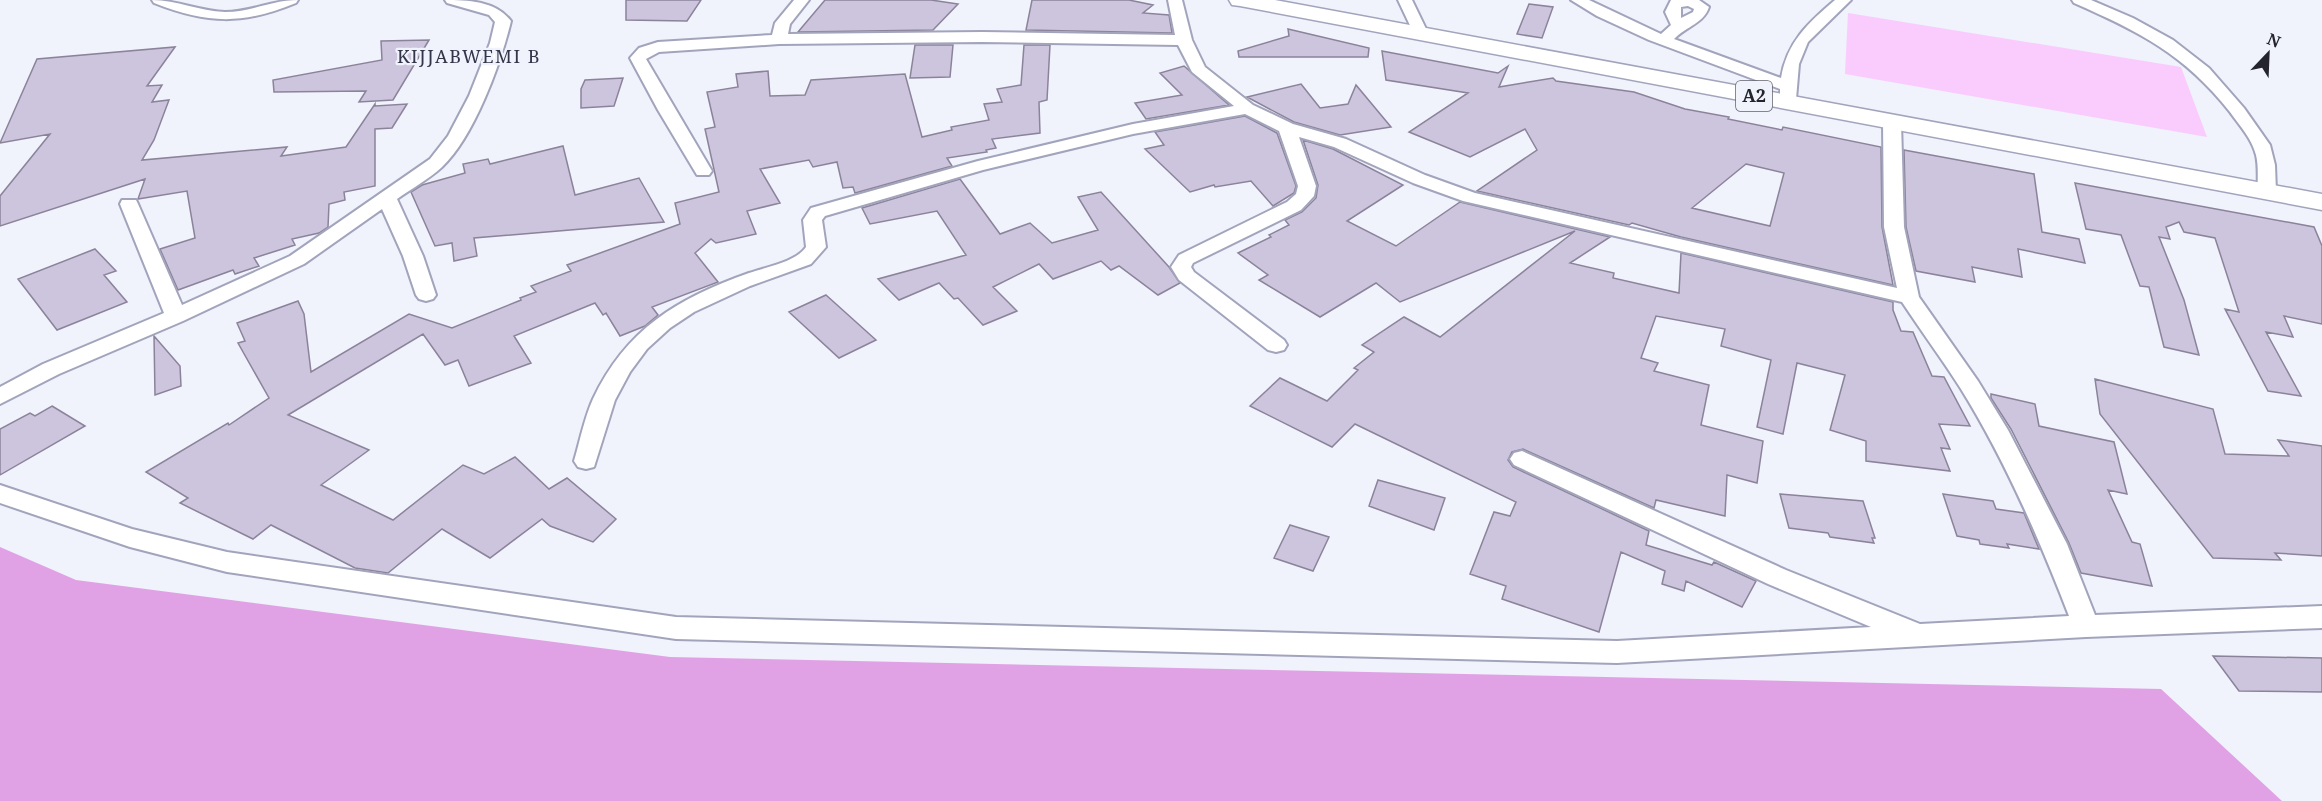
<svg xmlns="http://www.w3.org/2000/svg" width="2322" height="801" font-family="'Noto Serif',serif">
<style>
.green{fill:#f9ccfd}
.forest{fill:#e0a2e5}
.building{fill:#cdc5dd;stroke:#8b839a;stroke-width:1.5;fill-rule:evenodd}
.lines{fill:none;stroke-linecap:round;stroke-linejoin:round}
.street-casing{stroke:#a2a4bc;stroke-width:4}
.highway-casing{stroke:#a2a4bc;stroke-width:3}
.street{fill:#fff;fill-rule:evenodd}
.highway{fill:#fff;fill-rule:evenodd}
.labels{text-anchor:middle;stroke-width:4.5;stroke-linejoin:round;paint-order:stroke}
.far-quarter-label{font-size:18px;letter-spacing:1.5px;fill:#333548;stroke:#f0f2fc}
.shield{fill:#f0f2fc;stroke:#60626c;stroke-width:1.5}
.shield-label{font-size:18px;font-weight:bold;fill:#23242e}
</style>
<rect width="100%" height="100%" fill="#f0f2fc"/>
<!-- green -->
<path class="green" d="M1848 13 2181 67 2207 137 1845 74Z"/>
<!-- forest -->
<path class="forest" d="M0 547 76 580 670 657 2161 689 2282 801H0Z"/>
<!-- building -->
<path class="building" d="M626 0H701L687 21 626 20Z
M825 0H931L958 4 933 30 798 32Z
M1032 0H1129L1153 5 1143 13 1169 15 1172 33 1026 30Z
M1529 4 1553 7 1542 38 1517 34Z
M1288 29 1369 48 1368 57H1239L1238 51 1289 36Z
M429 40 393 100 359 102 366 91 274 92 273 80 382 60 381 41Z
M915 45H953L950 77 910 78Z
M1024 45H1050L1047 100 1039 102 1040 133 992 139 996 148 986 150 987 152 947 158 952 166 855 193 853 187 843 188 837 162 813 167 809 160 760 169 780 203 747 211 756 234 716 243 711 239 695 253 718 282 652 307 658 315 645 326 620 336 606 313 603 315 595 303 514 336 531 363 469 386 458 360 445 365 423 334 288 415 369 450 321 485 393 520 463 465 484 474 515 457 549 489 567 478 616 519 593 542 550 526 542 519 490 558 442 529 388 573 355 568 271 525 253 539 180 503 188 498 146 472 228 423 229 425 269 398 238 343 245 341 237 323 298 301 304 314 311 372 409 314 452 328 521 300 520 298 536 292 531 286 571 271 567 265 680 224 675 203 719 192 705 129 715 127 707 92 738 87 736 74 768 71 770 96 805 95 811 80 905 74 922 137 952 130 951 127 989 120 984 104 1002 102 997 89 1021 85Z
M175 47 147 86 162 85 152 102 169 100 154 140 142 160 287 147 281 156 346 147 375 104V106L407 104 392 128 375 129V186L344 192 345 200 329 204 328 227 319 233 292 239 295 245 254 258 259 266 235 274 233 270 178 290 160 249 195 238 187 191 138 199 145 179 0 226V196L50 134 0 143 37 59Z
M1382 51 1498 73 1508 66 1499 87 1553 78 1556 81 1634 92 1685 109 1729 117 1728 119 1782 130 1783 127 1881 147 1882 227 1893 285 1681 237 1632 223 1629 225 1477 191 1537 150 1525 129 1470 157 1409 132 1468 93 1386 80ZM1746 164 1784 173 1770 226 1692 208Z
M1184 66 1229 105 1146 119 1135 103 1182 95 1160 73Z
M623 78 614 106 581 108V89L585 80Z
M1301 84 1320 108 1348 104 1356 85 1391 127 1340 135 1294 122 1247 97Z
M1245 116 1277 133 1296 186 1294 193 1273 206 1251 181 1215 187 1214 185 1190 192 1145 149 1164 145 1155 132Z
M1303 140 1333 149 1403 185 1347 221 1396 246 1460 202 1610 237 1570 263 1614 273 1613 278 1679 293 1681 253 1893 302V310L1901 331 1913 332 1932 376 1944 377 1970 426 1939 424 1950 449 1941 448 1950 471 1866 461V441L1830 430 1845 375 1797 363 1783 434 1757 427 1771 360 1721 346 1725 329 1656 316 1641 358 1658 363 1654 371 1709 385 1701 425 1763 441 1757 483 1727 475 1725 516 1656 500 1654 508 1523 449 1512 452 1508 460 1513 467 1649 531 1646 545 1712 565 1714 562 1756 581 1742 607 1686 581 1684 591 1662 584 1665 571 1621 552 1599 632 1502 599 1506 586 1470 574 1494 512 1510 516 1516 502 1355 424 1332 447 1250 406 1280 378 1327 401 1358 370 1354 368 1374 352 1362 345 1404 317 1440 337 1575 231 1400 302 1376 283 1320 317 1259 280 1268 275 1238 253 1271 237 1269 235 1289 225 1285 220 1302 212 1316 198 1318 185Z
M563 146 575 195 639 178 664 222 474 238 477 256 454 261 452 243 435 246 411 192 422 185 465 173 463 164 488 159 490 164Z
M1904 150 2034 174 2042 232 2079 239 2085 263 2018 249 2022 277 1972 267 1975 282 1916 271 1906 227Z
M960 179 1000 234 1030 223 1052 243 1098 230 1078 197 1101 192 1169 267 1180 283 1158 295 1119 266 1111 270 1101 261 1053 279 1039 264 993 287 1017 311 983 325 958 298 954 299 939 283 899 300 878 279 966 255 937 211 870 224 862 208Z
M2075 183 2314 227 2322 246V324L2284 316 2293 337 2266 332 2301 396 2268 391 2225 309 2239 312 2215 238 2184 232 2179 222 2166 227 2170 239 2159 237 2184 300 2199 355 2164 347 2149 287 2140 286 2121 235 2086 229Z
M95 249 116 271 104 275 127 302 57 330 18 279Z
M826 295 876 340 839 358 789 312Z
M154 336 180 366 181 386 155 395Z
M2095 379 2213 409 2225 454 2289 456 2278 440 2322 446V556L2275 553 2281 560 2213 558 2100 414Z
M1991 394 2035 404 2039 426 2114 442 2127 494 2108 490 2132 542 2140 544 2152 586 2081 573 2069 543 2011 429 1991 398Z
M52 406 85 426 0 475V429L30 413 35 416Z
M1378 480 1445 498 1434 530 1369 506Z
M1780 494 1863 501 1875 538H1872L1874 543 1830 537 1828 533 1789 528Z
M1943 494 1993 501 1996 509 2024 513 2039 549 2007 544 2009 548 1980 544 1979 540 1957 536Z
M1290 525 1329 537 1313 571 1274 558Z
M2213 656 2322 658V692L2239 691Z"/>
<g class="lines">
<defs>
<path id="street" d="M152 0C177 0 199 11 225 12 252 12 271 0 298 0L296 3C243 25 207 24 154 3Z
M445 0C468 0 496 1 511 21 501 63 474 137 442 167 429 179 411 189 397 199L423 256 436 295 433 299 426 301 419 299 416 295 403 256 382 209 304 264 183 321 59 374 0 404V387L43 364 164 313 120 204 122 200H136L138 204 182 305 290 256 430 159 448 136 469 96 490 43 495 22 489 15 447 3Z
M794 0H809L790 24 788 34 982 32 1175 35 1168 0H1182L1192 40 1205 67 1253 105 1293 124 1346 139 1425 175 1475 193 1897 288 1884 227 1883 122 1886 118H1898L1901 122 1904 227 1919 297 1978 381 2008 430 2067 544 2095 615 2322 606V628L2086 637 1617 663 676 639 227 572 130 547 0 503V485L132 529 227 552 676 617 1617 641 1871 627 1768 584 1514 465 1510 459 1514 453 1522 451 1786 570 1920 624 2069 616C2039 538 2005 460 1961 389 1942 359 1921 331 1902 302L1463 201 1413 183 1334 147 1299 137 1316 186 1314 196 1301 210 1193 263 1191 267 1194 272 1284 340 1287 345 1284 350 1276 352 1268 350 1179 280 1171 267 1179 255 1287 202 1296 194 1298 186 1279 131 1245 114 1133 134 983 170 825 216 822 220 826 247 811 264 750 286 694 312 670 328 647 349 630 372 615 400 594 467 586 469 578 467 574 461C580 441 584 419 593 399 626 329 678 298 749 273 766 267 796 262 806 247L803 220 811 208 978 161 1133 124 1234 106 1192 72 1178 45 982 42 779 44 659 52 646 59 712 171 709 175H697L658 110 630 58 639 48 658 42 772 35 775 23Z
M1398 0H1412L1428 33 1425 36H1415Z
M1571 0H1589L1661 34 1671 25 1665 12 1671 0H1699L1709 7C1704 23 1687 26 1674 39L1781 78C1787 42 1808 23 1835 0H1851L1808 42 1799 64 1796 99 1788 104 1780 99V89L1649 40 1597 16ZM1688 6 1694 9 1693 12 1681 18V7Z
M2072 0H2091L2133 18 2173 40 2209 68 2244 108 2270 145 2275 165 2276 192 2274 196H2260L2258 192C2257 180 2259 167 2256 155 2252 139 2240 126 2230 112 2184 54 2140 32 2074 3Z"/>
<path id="highway" d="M1229 0H1275L2322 194V210L1240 6 1232 5Z"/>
</defs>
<!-- street casing -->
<use href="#street" class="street-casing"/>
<!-- highway casing -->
<use href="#highway" class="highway-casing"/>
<!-- street -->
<use href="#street" class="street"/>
<!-- highway -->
<use href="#highway" class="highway"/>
</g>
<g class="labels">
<!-- far-quarter labels -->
<g class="far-quarter-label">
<text x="469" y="63">KIJJABWEMI B</text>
</g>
<!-- shield labels -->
<rect class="shield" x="1736" y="81" width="36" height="30" rx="4.5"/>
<g class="shield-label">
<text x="1754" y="102">A2</text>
</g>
</g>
<!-- north arrow -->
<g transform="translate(2268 54) rotate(23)" stroke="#f0f2fc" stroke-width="4.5" paint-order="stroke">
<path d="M0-4.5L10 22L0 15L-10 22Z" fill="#23242e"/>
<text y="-9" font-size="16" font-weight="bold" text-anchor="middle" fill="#23242e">N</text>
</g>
</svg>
